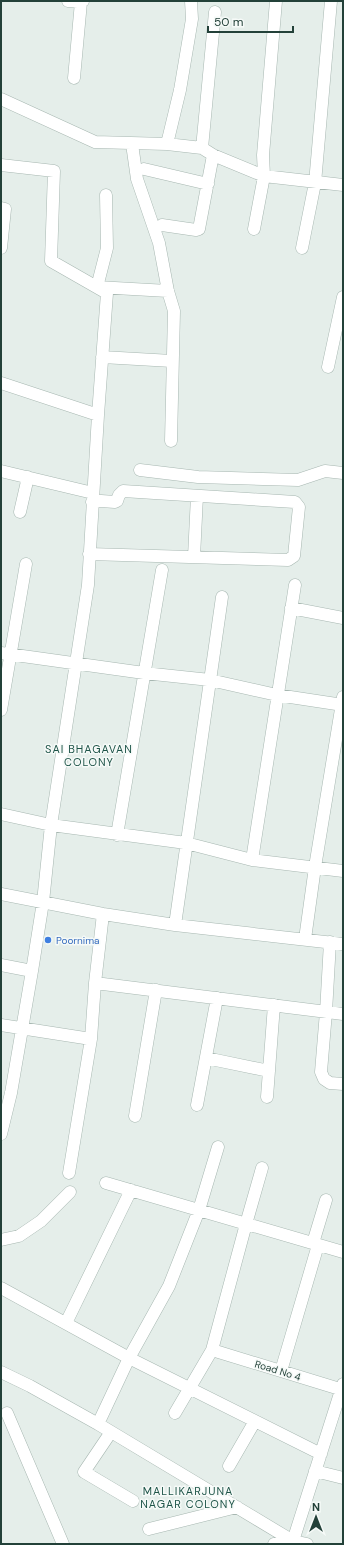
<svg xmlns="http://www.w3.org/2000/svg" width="344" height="1545" font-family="'DM Sans',sans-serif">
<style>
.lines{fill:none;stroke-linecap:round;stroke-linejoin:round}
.minor-casing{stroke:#a7b7b1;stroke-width:13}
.minor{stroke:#fff;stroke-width:12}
.shop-dot{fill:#3f7fe0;stroke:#f6faf8;stroke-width:1.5}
.labels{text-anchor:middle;stroke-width:3;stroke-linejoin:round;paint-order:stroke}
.shop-label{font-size:10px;fill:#366cbe;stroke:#f6faf8;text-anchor:start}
.street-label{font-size:10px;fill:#234139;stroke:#f6faf8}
.neighbourhood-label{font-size:11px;letter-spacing:1px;fill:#1e5448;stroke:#f6faf8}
</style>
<rect width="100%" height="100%" fill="#e5eeea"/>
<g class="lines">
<defs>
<path id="minor" d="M68 1 81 2 83 1
M74 78 81 2
M1 99 95 142 167 144 202 148 213 155 264 176 343 185
M132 144 137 179 159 243 168 291 174 311 171 441
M167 144 180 90 192 19 191 1
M202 148 215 12
M1 165 54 171 51 261 107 293 98 415 88 585 51 825 43 902 32 971 11 1093 1 1134
M144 169 208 184
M106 195 107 248 97 287 168 291
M1 208 5 209 1 248
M162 225 196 230 199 229 213 155
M254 229 264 176 263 155 276 1
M302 248 315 183 331 1
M102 357 172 361
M328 367 343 297
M1 383 98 415
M140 470 198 477 298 480 325 471 343 473
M1 471 93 493
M20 512 28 477
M89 554 288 560 294 556 299 507 295 502 123 491 119 495 117 501 115 502 101 501 92 502
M194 557 197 496
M291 608 343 618
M1 653 144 673 210 680 277 695 343 705
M1 710 26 564
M1 814 51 825 186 843 252 860 343 871
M117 835 162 570
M252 860 295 585
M1 894 103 914 175 925 343 944
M175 925 222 597
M305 939 315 867 343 697
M330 942 326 1012 321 1072 324 1079 330 1083 343 1084
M1 965 32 971
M95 983 343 1014
M1 1025 91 1039
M206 1058 269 1071
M267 1097 274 1005
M197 1105 217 998
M135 1116 156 990
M69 1173 91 1039 95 983 103 914
M106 1183 343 1252
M1 1240 19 1236 41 1221 70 1192
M313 1243 326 1200
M1 1288 129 1358 321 1454
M66 1323 131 1190
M212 1350 343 1390
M281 1371 318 1245
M1 1372 30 1386 98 1424 293 1541 307 1544
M7 1413 63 1544
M175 1413 212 1350 246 1224 262 1168
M98 1424 129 1358 169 1286 199 1210 218 1147
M111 1432 84 1472 133 1501
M229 1466 255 1421
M315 1471 343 1478
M149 1529 237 1507
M274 1544 293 1541
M290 1544 293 1541 343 1384"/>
</defs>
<!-- minor casing -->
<use href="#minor" class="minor-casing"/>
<!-- minor -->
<use href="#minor" class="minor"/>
</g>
<!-- markers -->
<circle class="shop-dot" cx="48" cy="940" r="4"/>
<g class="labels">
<!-- shop labels -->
<g class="shop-label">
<text x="56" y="944">Poornima</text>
</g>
<!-- street labels -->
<g class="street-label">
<text transform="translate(278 1370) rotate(17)" y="4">Road No 4</text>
</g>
<!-- neighbourhood labels -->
<g class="neighbourhood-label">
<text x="89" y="753">SAI BHAGAVAN<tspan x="89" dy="13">COLONY</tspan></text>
<text x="188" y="1495">MALLIKARJUNA<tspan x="188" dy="13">NAGAR COLONY</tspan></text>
</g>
</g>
<!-- border -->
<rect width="344" height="1545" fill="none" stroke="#234139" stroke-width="4"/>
<!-- north arrow -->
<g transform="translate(316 1517)" stroke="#f6faf8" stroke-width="3" paint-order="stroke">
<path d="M0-3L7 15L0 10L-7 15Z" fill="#234139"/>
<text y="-6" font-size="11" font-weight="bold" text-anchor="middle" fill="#234139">N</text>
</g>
<!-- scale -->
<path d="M208 26v6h85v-6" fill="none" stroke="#234139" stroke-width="2"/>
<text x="214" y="26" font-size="12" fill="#234139" stroke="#f6faf8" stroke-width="3" paint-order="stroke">50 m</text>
</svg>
